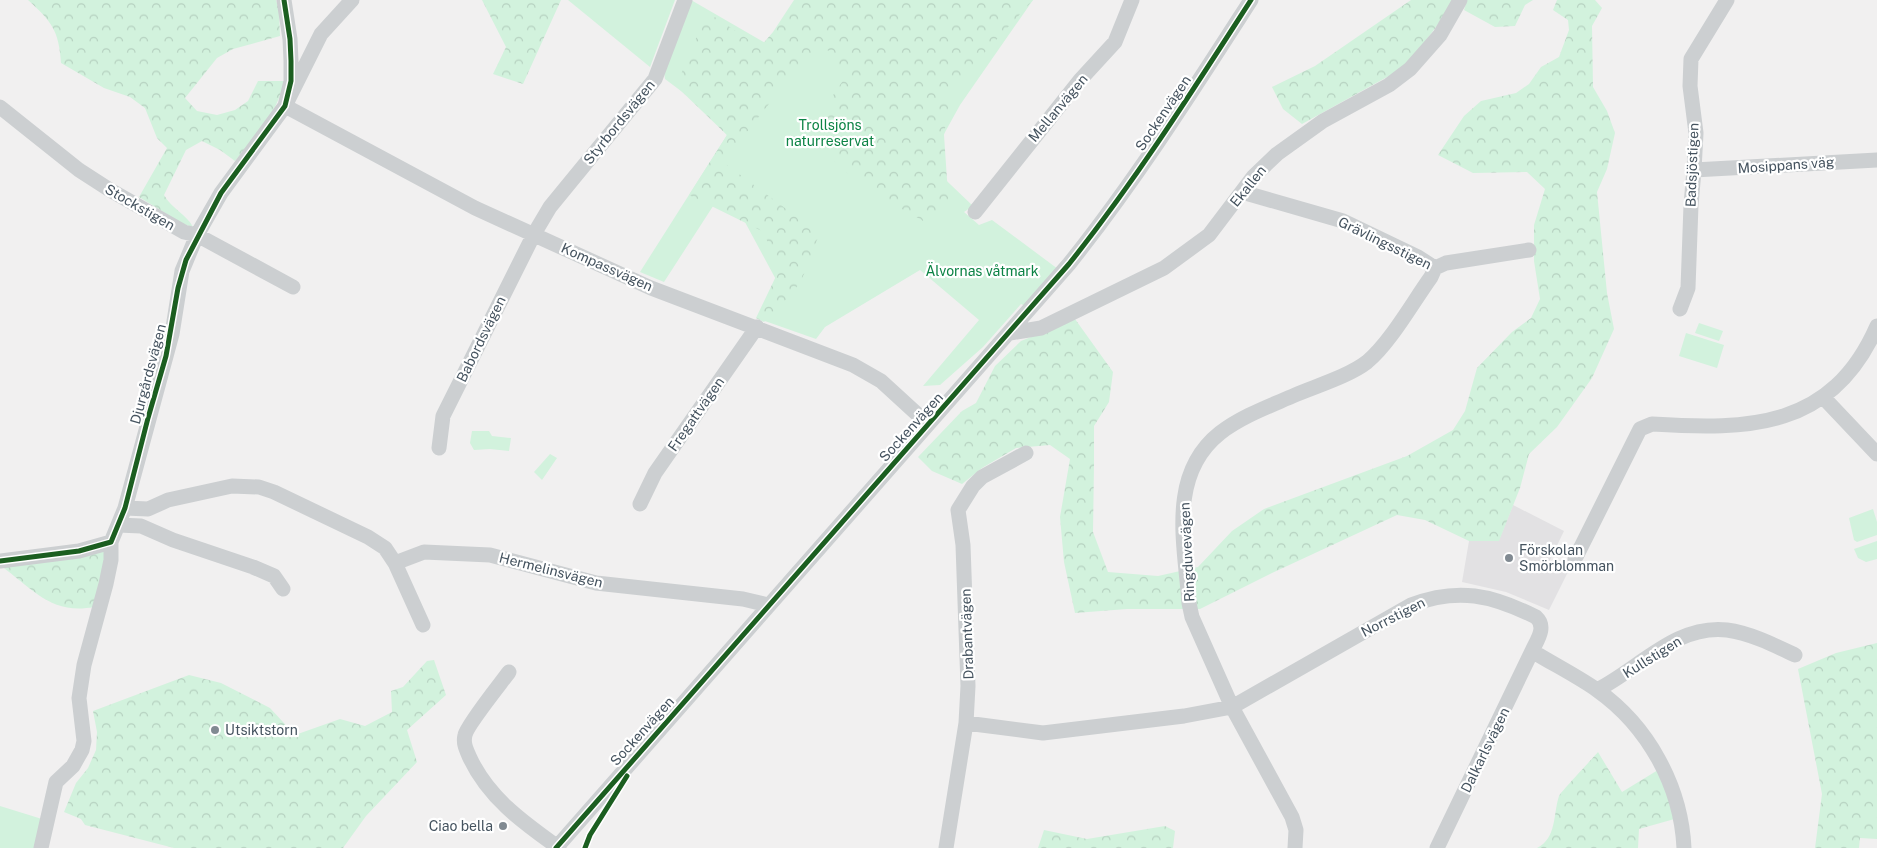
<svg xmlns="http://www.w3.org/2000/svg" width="1877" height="848" font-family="'Public Sans',sans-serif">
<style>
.education{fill:#e2e1e3}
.green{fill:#d2f2dd}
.forest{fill:url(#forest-crowns)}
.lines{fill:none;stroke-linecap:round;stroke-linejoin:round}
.minor{stroke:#cccfd1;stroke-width:15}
.cycleway-casing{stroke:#fff;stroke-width:8}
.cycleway{stroke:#1b5e20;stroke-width:5}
.poi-dot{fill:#818a92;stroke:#fff;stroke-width:2}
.labels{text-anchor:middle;stroke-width:4.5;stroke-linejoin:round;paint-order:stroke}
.street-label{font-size:14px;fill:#45535f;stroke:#fff}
.park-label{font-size:14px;fill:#0c8345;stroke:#fff}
.poi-label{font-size:14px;fill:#45535f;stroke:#fff;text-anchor:start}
</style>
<defs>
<pattern id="forest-crowns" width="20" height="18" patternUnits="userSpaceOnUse" patternTransform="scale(1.25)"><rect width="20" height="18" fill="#d2f2dd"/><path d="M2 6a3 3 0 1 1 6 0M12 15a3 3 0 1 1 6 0" fill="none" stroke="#b6d1c0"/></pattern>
</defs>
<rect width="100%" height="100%" fill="#f1f0f0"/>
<!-- education -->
<path class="education" d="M1513 505 1564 531 1549 562 1568 572 1549 610 1506 592 1462 582 1469 541 1499 540Z"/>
<!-- green -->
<path class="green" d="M568 0H675L650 67Z
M691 0 774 48 795 0H1033L960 105 928 163 973 206 964 212 979 225 992 220 1058 269 1025 306 1021 304 983 347 940 385 923 386 979 320 920 270 825 327 816 339 759 319 780 287 739 211 717 200 664 282 640 272 727 135 705 109 665 79 664 72Z
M1699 323 1723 331 1719 341 1695 333Z
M1686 333 1724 345 1717 368 1679 356Z
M472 431H489L492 436 511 438 509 451 490 449 474 450 470 443Z
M550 454 557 458 542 480 534 472Z
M1873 509 1877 522V535L1857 542 1854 540 1849 518Z
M1877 541V559L1866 562 1858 558 1854 549Z
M0 806 42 819 34 848H0Z"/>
<!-- forest -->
<path class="forest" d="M28 0H276L279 10 280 36 233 49 217 58 185 98 197 111 217 115 235 110 248 101 258 81H284C278 113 255 137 235 161L220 150 202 141 186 150 164 195C172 209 187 215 193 227L183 224 139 197 167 148 157 138 145 108 130 97 104 88 61 63C59 30 51 21 28 0Z
M482 0H561L523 84 493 74 506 47Z
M794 0H1033L951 89 944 135 949 209 930 225C902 208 817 167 820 131 821 113 832 96 842 82L835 53 818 47 799 66 723 162 820 234C813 247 810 260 804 274 796 293 778 307 764 322L756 318 778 272 764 232 689 195 727 135 676 86 707 12 760 47 773 32Z
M1411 0H1456L1407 66 1302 124 1283 109 1272 87 1315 66Z
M1467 0H1533L1525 5 1515 26 1495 27 1464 10Z
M1557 0H1595L1602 8 1592 26 1593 87 1607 111 1615 133 1607 169 1597 192 1607 293 1614 329 1592 378 1557 427 1529 454 1520 488 1499 541H1469L1425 520 1397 515 1272 573 1200 609H1127L1075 613 1064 562 1060 517 1070 459 1050 445 1016 448 982 468 962 484 932 471 918 457 962 411 976 403 995 366 1021 341 1075 319 1113 372 1109 402 1094 426V465L1093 532 1108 572 1158 576 1198 567 1232 531 1264 509 1407 456 1453 430 1465 411 1477 368 1512 332 1531 318 1540 299 1534 261V225L1545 189 1527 172 1473 173 1438 155 1464 116 1481 101 1516 93 1529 84 1541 67 1559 57 1569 30 1568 20 1553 10Z
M103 550 107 552 94 607C51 615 33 589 1 566Z
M1877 643V839L1860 838 1859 848H1815L1822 794 1798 669 1836 653Z
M434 660 446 695 407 730 417 762 366 816 343 848H174L85 825 81 819 64 812 76 783 88 768 96 750 97 732 93 711 189 675 221 683 270 708 295 735 340 719 365 726 392 712 391 691 403 687 427 661Z
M1598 752 1622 792 1658 770 1678 818 1639 829 1638 848H1537C1557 838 1553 814 1559 796 1560 793 1592 759 1598 752Z
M1165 826 1175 831 1173 848H1038L1044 830 1087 839Z"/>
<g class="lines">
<!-- minor -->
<path class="minor" d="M352 0 321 34 285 106 475 208 651 288 853 365 881 381 928 424
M0 107 79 170 110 190 184 232 197 235 293 287
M1694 170 1877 160
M1242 192 1343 221 1418 257 1435 268 1446 263 1529 250
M975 212 1081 79 1115 42 1132 0
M1680 309 1688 288 1691 205 1694 170 1696 133 1690 86 1691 59 1727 0
M1010 333 1041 328 1164 268 1209 235 1253 177 1277 154 1323 121 1389 85 1410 69 1440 35 1460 0
M1823 397 1877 454
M439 448 443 416 534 234 550 207 568 185 655 79 685 0
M640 504 655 473 757 327
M125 508 148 509 168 500 232 486 259 487 274 492 368 537 385 548 395 563 424 552 490 555 596 583 743 599 768 605
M118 525 141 526 173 540 253 567 274 576 283 589
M1575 559 1640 429 1652 424C1749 430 1832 429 1877 326
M0 561 79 551 111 542
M395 563 423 625
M509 672C501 683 467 725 465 735 463 743 466 749 469 756 488 798 524 823 559 848
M1597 690C1639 669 1676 624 1727 630 1750 633 1774 645 1795 655
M966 723 1043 733 1184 716 1232 707 1411 605C1458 587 1492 595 1536 617 1547 627 1537 640 1532 651 1553 664 1577 676 1597 690 1648 726 1681 786 1684 848
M41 848 56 782 73 766 82 750 84 741 79 698 84 665 106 584 111 560V542L125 508 172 334 182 271 197 235 221 193 285 106 291 81V61L290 39 284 0
M556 848 1069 264C1136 180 1193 90 1251 0
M946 848 966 723 968 686 963 545 958 510 973 486 982 477 1026 453
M1295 848 1296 830 1292 817 1232 707 1192 617 1189 603C1185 545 1167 475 1220 433 1242 416 1270 406 1295 395 1316 386 1349 376 1367 362 1390 343 1413 302 1431 277L1435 268
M1437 848 1532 651"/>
<defs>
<path id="cycleway" d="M0 561 79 551 111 542 125 508 148 418 166 356 178 288 186 260 221 193 285 106 291 81V61L290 39 284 0
M556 848 1069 264C1136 180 1193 90 1251 0
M585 848 590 835 627 776"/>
</defs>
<!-- cycleway casing -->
<use href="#cycleway" class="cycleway-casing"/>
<!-- cycleway -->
<use href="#cycleway" class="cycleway"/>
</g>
<!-- markers -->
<g class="poi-dot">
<circle cx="1509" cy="558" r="5"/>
<circle cx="215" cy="730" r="5"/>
<circle cx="503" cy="826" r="5"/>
</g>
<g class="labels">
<!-- street labels -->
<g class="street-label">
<text transform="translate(1058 108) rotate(-50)" y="5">Mellanvägen</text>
<text transform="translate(1163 113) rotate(-56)" y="5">Sockenvägen</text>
<text transform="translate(619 122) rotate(-51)" y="5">Styrbordsvägen</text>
<text transform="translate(1692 165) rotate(-88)" y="5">Badsjöstigen</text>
<text transform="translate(1786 165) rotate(-4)" y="5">Mosippans väg</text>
<text transform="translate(1248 186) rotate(-51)" y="5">Ekallen</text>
<text transform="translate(140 207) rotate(30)" y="5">Stockstigen</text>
<text transform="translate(1385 243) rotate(26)" y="5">Grävlingsstigen</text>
<text transform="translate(607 267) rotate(24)" y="5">Kompassvägen</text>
<text transform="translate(481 339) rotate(-64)" y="5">Babordsvägen</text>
<text transform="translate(148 374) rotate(-75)" y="5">Djurgårdsvägen</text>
<text transform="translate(696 414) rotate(-55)" y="5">Fregattvägen</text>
<text transform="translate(911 427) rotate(-48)" y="5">Sockenvägen</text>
<text transform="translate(1187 552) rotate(-93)" y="5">Ringduvevägen</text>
<text transform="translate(551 570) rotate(14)" y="5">Hermelinsvägen</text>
<text transform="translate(1393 617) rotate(-27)" y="5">Norrstigen</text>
<text transform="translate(967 634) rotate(-92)" y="5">Drabantvägen</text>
<text transform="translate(1652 657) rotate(-32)" y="5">Kullstigen</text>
<text transform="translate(642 731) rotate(-48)" y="5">Sockenvägen</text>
<text transform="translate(1485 750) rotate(-64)" y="5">Dalkarlsvägen</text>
</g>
<!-- park labels -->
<g class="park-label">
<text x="830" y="130">Trollsjöns<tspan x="830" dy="16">naturreservat</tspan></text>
<text x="982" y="276">Älvornas våtmark</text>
</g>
<!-- poi labels -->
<g class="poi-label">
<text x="1519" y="555">Förskolan<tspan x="1519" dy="16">Smörblomman</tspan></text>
<text x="225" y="735">Utsiktstorn</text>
<text x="493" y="831" text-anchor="end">Ciao bella</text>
</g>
</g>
</svg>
